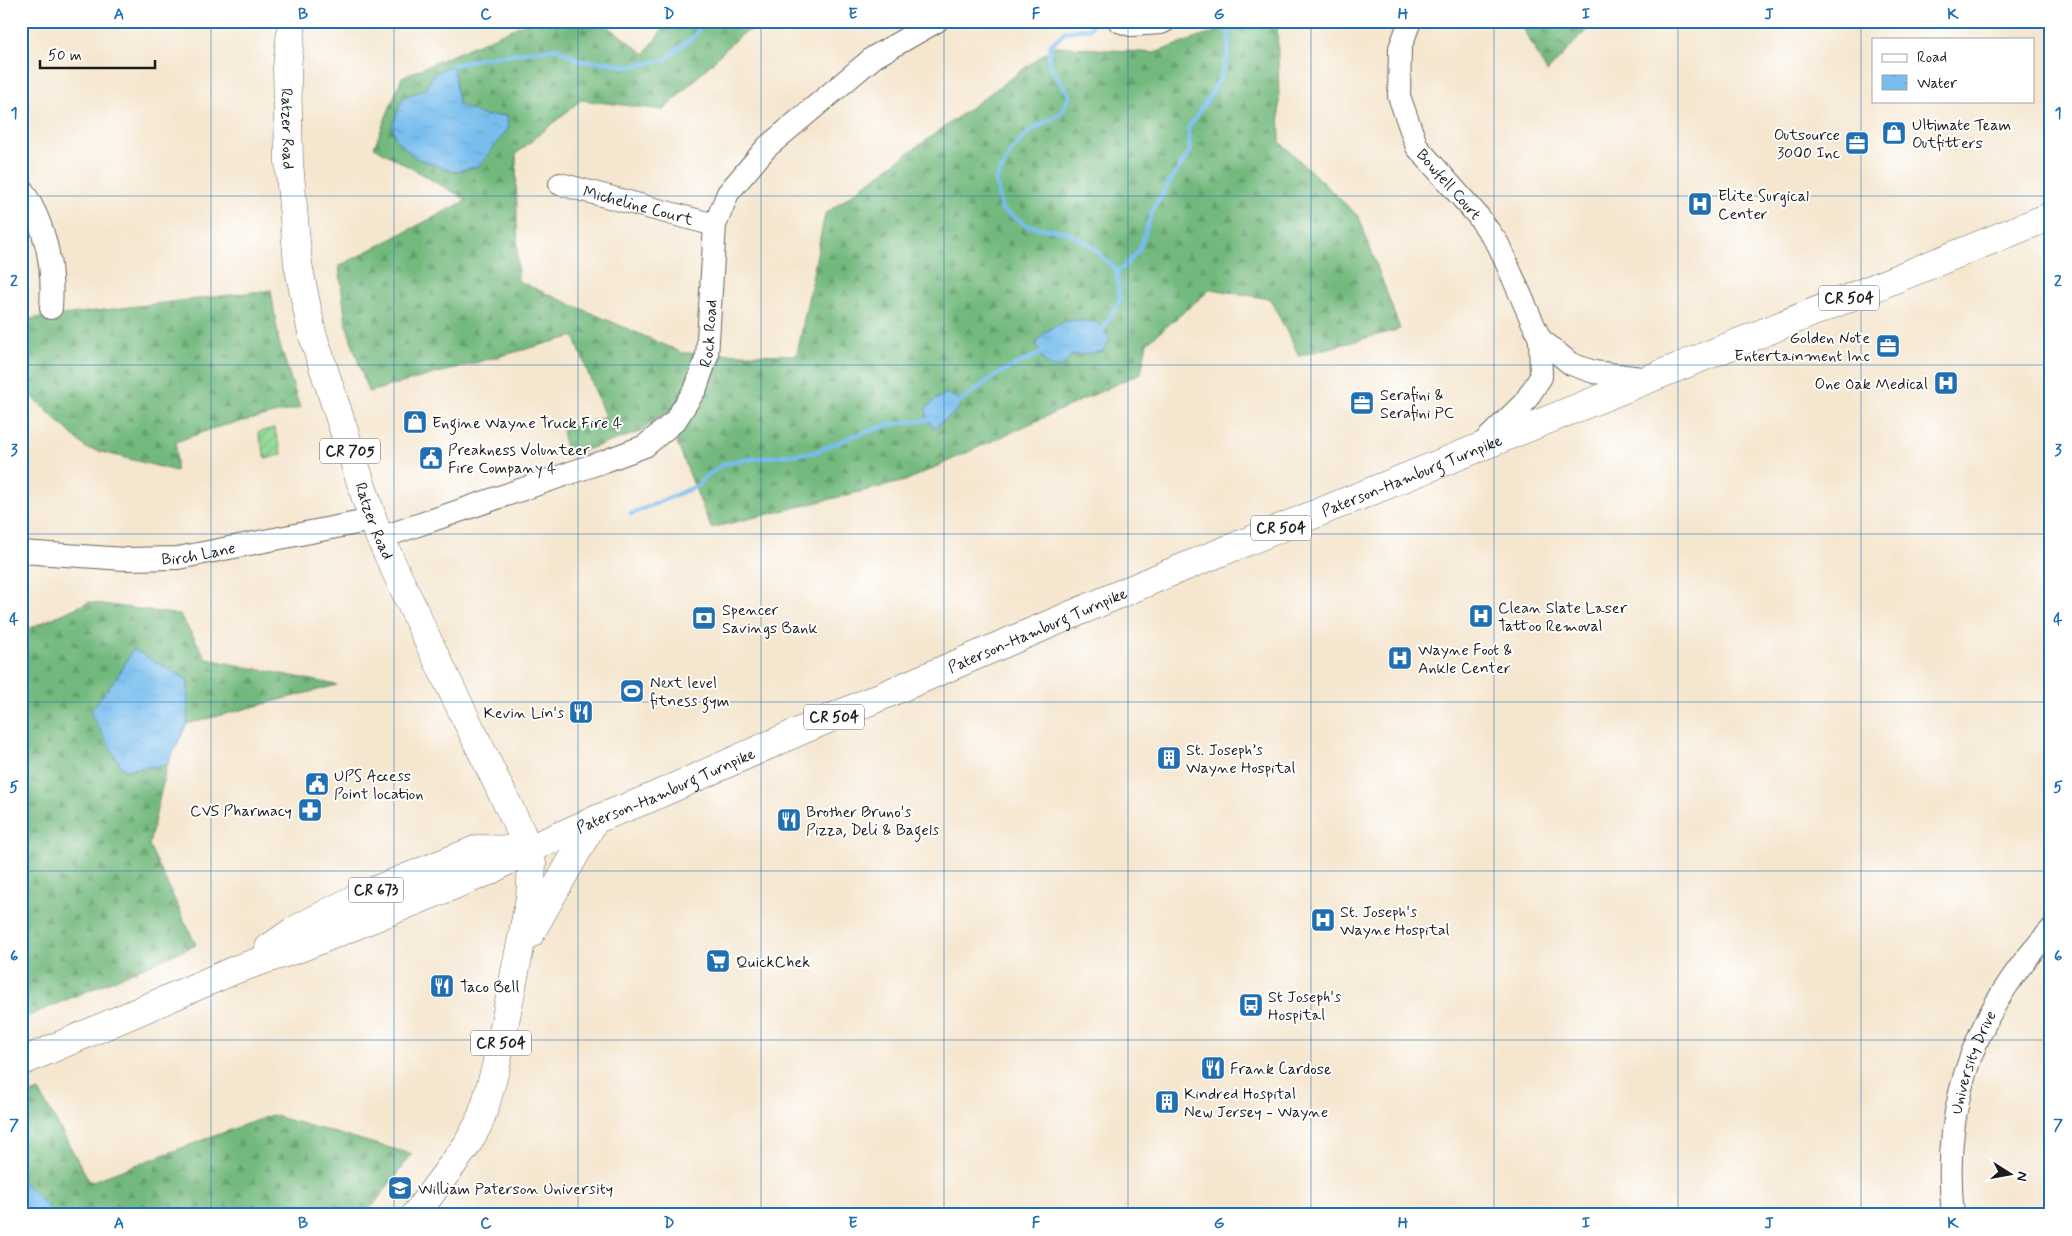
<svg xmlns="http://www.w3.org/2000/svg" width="2072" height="1236" font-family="Mynerve,sans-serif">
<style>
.forest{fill:url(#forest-firs);stroke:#486a4d}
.garden{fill:url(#garden-furrows);stroke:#567a58}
.water{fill:url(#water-ripples);stroke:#4a6c85}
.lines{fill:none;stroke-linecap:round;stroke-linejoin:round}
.stream{stroke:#77bdee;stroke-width:4.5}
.minor-casing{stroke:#68635b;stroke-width:24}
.major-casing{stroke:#68635b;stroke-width:29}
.minor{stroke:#fff;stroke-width:22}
.major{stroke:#fff;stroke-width:28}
.grid{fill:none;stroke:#1f6fb2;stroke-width:1;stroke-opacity:0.55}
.labels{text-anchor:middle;stroke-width:4;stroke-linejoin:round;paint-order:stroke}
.shield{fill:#fff;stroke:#606060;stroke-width:1}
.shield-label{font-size:15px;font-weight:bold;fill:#1c1c1c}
.poi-label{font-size:16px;fill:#1c1c1c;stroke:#fff;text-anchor:start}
.street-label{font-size:16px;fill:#1c1c1c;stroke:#fff}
.neatline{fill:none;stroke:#1f6fb2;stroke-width:2}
.grid-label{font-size:16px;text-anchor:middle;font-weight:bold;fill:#1f6fb2}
</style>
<defs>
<pattern id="forest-firs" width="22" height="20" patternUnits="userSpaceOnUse" patternTransform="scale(1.25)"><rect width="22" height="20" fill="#73b97e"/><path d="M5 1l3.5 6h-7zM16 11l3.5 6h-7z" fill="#639e6c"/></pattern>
<pattern id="garden-furrows" width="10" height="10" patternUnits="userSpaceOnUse" patternTransform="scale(1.25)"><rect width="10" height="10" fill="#8fd994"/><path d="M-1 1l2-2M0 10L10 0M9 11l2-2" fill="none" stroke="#7bba7f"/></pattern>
<pattern id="water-ripples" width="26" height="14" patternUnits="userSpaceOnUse" patternTransform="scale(1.25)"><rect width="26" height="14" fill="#77bdee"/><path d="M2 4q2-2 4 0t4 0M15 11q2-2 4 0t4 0" fill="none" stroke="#66a2cc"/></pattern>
</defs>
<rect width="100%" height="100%" fill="#fff"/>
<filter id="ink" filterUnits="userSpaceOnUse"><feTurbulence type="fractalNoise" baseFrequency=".02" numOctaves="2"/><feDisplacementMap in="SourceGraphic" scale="10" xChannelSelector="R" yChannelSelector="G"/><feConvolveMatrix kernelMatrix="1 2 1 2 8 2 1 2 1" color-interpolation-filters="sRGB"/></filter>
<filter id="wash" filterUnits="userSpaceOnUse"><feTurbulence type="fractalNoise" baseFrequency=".0096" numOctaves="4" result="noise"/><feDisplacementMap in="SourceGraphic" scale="20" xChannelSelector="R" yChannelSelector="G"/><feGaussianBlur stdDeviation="1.12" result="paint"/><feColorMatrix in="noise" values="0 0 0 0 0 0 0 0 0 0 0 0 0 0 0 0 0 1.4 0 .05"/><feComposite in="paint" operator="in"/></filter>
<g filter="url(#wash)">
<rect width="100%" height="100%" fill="#f5e6cf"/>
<!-- forest -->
<path class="forest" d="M531 21H601L645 54 668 21H766L738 37 664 110 581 100 516 154 518 281 683 353 797 355 825 214 1055 46 1154 53 1246 21H1277L1280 142 1359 217 1400 329 1299 356 1270 299 1211 289 1147 343 1141 373 905 481 711 528 665 413 640 432 567 456 562 430 605 417 574 336 368 392 346 324 339 266 467 200 374 147 402 77Z
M1519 21H1595L1547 72Z
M271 290 279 342 300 408 214 428 176 442V471L86 448 21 386V320Z
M89 602 180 615 207 659 337 685 187 724 188 680 133 650 121 671 123 770 167 765 149 845 196 945 21 1019V632Z
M39 1091 90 1182 271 1115 412 1154 374 1204 361 1215H205L171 1213 154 1215H56L21 1180V1098Z"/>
<!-- garden -->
<path class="garden" d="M274 428 282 454 266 459 258 432Z"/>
<!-- water -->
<path class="water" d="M453 65 458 104 484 116 507 115 508 129 479 166 454 172 416 158 396 140 392 126 403 98 427 88 433 74Z
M1075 320 1097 322 1110 339 1103 351 1071 356 1062 367C1046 369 1040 358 1037 343 1045 328 1059 323 1075 320Z
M947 393 961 401 957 411 934 428 928 420 926 409 936 399Z
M133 649 188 680 187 724 167 765 123 770 90 712 121 671Z
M21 1180 56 1215H21Z"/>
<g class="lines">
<!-- stream -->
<path class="stream" d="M1091 26V28L1065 32 1050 46 1048 63 1070 96 1061 113 1029 132 1010 153 996 180 1001 209 1028 226 1066 232 1091 245 1116 270 1120 300 1103 329 1099 331
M453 65 482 58 557 48 580 61 606 62 629 67 666 59 695 35 704 21
M1116 270 1124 267 1139 250 1154 207 1190 151 1188 128C1210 97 1238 61 1226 21
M958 403 996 375 1043 352
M631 514 699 485 705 477 724 464 742 460 816 452 853 436 893 424 928 420 931 418"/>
</g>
</g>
<g filter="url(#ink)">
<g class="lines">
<defs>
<g id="minor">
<path d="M1119 21 1131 25 1161 23 1165 21"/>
<path id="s1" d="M1410 21 1400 48 1399 96 1417 147 1478 216 1498 244 1540 339 1541 377 1524 403 1482 444"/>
<path id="s2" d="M560 184 715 225"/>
<path d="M21 188C46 225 54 264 51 308"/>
<path d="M1540 339 1571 364 1594 372 1649 379"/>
<path id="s3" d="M380 538 605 461 645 446 675 421 696 388 707 356 715 225 728 193 767 147 874 57 937 21"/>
<path id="s4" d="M21 552 125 559 178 558 372 520"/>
<path id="s5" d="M1953 1215C1941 1104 1975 1011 2051 930"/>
</g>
<g id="major">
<path id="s6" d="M292 21 287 67 289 162 298 264 312 333 376 529 430 645 521 832 532 864 530 898 496 1066 486 1103 479 1123 467 1145 415 1215"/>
<path d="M530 934 594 821"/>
<path d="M269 948 295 930 356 898 478 849 526 850"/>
<path id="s7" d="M21 1062 237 969 300 948 489 871 527 850 602 817 648 799 798 732 1162 576 2051 216"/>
</g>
</defs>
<!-- minor casing -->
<use href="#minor" class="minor-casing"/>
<!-- major casing -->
<use href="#major" class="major-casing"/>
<!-- minor -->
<use href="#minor" class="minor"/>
<!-- major -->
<use href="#major" class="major"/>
</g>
</g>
<!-- grid -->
<path class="grid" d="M211 21V1215M394 21V1215M578 21V1215M761 21V1215M944 21V1215M1128 21V1215M1311 21V1215M1494 21V1215M1678 21V1215M1861 21V1215M21 196H2051M21 365H2051M21 534H2051M21 702H2051M21 871H2051M21 1040H2051"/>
<!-- icons -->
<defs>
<symbol id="shop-square" viewBox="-11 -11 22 22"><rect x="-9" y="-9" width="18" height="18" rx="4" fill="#1f6fb2" stroke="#fff"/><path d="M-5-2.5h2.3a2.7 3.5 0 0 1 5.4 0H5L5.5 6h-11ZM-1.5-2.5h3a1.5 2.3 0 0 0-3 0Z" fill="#fff"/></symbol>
<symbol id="office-square" viewBox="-11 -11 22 22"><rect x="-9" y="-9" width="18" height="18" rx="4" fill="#1f6fb2" stroke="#fff"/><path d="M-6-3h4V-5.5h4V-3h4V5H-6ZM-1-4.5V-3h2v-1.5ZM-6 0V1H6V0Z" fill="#fff"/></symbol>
<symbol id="hospital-square" viewBox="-11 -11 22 22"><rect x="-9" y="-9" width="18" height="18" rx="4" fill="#1f6fb2" stroke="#fff"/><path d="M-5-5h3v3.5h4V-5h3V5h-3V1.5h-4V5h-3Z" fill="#fff"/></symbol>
<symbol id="civic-square" viewBox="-11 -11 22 22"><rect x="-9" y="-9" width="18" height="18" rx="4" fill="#1f6fb2" stroke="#fff"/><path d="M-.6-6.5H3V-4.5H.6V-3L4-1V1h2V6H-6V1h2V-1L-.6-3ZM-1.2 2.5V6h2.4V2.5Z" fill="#fff"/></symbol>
<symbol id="bank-square" viewBox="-11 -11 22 22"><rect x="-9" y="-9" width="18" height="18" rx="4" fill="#1f6fb2" stroke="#fff"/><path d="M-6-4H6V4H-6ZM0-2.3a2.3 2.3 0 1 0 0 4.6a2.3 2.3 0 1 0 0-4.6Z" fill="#fff"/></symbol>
<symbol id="stadium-square" viewBox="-11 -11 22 22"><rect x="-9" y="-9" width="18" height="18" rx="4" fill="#1f6fb2" stroke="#fff"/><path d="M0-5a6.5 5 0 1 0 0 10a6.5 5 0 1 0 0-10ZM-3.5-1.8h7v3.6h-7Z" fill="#fff"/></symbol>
<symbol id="restaurant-square" viewBox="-11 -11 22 22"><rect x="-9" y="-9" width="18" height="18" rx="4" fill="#1f6fb2" stroke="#fff"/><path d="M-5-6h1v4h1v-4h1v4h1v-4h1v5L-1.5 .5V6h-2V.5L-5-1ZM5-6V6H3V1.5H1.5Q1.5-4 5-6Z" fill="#fff"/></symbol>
<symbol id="building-square" viewBox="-11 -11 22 22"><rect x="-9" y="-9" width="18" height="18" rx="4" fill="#1f6fb2" stroke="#fff"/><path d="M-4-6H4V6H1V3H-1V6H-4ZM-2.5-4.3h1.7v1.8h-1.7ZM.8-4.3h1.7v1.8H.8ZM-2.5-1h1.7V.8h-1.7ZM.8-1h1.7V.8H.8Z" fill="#fff"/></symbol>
<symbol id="pharmacy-square" viewBox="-11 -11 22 22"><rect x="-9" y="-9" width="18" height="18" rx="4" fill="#1f6fb2" stroke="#fff"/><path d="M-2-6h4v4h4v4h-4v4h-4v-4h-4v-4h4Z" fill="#fff"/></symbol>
<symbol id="supermarket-square" viewBox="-11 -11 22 22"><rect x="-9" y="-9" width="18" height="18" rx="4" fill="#1f6fb2" stroke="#fff"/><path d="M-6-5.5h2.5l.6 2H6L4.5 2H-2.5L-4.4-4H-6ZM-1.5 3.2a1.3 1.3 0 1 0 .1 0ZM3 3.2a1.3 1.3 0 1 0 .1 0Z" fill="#fff"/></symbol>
<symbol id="bus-square" viewBox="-11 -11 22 22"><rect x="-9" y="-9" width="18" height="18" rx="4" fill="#1f6fb2" stroke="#fff"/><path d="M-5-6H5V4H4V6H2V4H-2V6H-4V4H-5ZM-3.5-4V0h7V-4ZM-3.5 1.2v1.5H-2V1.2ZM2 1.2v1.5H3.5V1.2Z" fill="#fff"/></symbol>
<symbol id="university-square" viewBox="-11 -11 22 22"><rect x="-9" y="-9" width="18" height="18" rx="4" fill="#1f6fb2" stroke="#fff"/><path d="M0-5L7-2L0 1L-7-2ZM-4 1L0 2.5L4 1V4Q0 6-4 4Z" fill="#fff"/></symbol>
</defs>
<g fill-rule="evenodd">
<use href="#shop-square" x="1880" y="119" width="28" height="28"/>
<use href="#office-square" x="1843" y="129" width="28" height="28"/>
<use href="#hospital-square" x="1686" y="190" width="28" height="28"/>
<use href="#office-square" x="1874" y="332" width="28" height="28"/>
<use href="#hospital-square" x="1932" y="369" width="28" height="28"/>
<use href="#office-square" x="1348" y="389" width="28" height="28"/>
<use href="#shop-square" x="401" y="408" width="28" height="28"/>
<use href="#civic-square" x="417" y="444" width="28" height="28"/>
<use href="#hospital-square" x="1467" y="602" width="28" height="28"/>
<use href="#bank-square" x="690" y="604" width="28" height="28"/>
<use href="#hospital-square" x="1386" y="644" width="28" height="28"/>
<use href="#stadium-square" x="618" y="677" width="28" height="28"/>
<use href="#restaurant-square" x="567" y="698" width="28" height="28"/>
<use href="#building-square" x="1155" y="744" width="28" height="28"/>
<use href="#civic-square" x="303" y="770" width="28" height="28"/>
<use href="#pharmacy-square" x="296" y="796" width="28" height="28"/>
<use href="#restaurant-square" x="775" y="806" width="28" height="28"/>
<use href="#hospital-square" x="1309" y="906" width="28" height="28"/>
<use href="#supermarket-square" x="704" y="947" width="28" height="28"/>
<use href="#restaurant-square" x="428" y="972" width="28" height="28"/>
<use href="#bus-square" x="1237" y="991" width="28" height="28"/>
<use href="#restaurant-square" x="1199" y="1054" width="28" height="28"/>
<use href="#building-square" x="1153" y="1088" width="28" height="28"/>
<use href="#university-square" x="386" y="1174" width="28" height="28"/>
</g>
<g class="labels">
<!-- shield labels -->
<g class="shield">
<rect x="1819" y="285.5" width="60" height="25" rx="4"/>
<rect x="320" y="438.5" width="60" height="25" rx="4"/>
<rect x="1251" y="515.5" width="60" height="25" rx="4"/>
<rect x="804" y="704.5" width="60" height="25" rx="4"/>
<rect x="348.5" y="877.5" width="55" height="25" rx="4"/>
<rect x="471" y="1030.5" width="60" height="25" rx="4"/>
</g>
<g class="shield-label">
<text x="1849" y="303">CR 504</text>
<text x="350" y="456">CR 705</text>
<text x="1281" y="533">CR 504</text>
<text x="834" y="722">CR 504</text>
<text x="376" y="895">CR 673</text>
<text x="501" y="1048">CR 504</text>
</g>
<!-- poi labels -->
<g class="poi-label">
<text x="1912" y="130">Ultimate Team<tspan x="1912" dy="18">Outfitters</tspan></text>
<text x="1840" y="140" text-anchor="end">Outsource<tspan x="1840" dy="18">3000 Inc</tspan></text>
<text x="1718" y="201">Elite Surgical<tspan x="1718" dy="18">Center</tspan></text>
<text x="1870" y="343" text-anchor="end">Golden Note<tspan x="1870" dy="18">Entertainment Inc</tspan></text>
<text x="1928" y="389" text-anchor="end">One Oak Medical</text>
<text x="1380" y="400">Serafini &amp;<tspan x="1380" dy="18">Serafini PC</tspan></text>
<text x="432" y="428">Engine Wayne Truck Fire 4</text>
<text x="448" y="455">Preakness Volunteer<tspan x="448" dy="18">Fire Company 4</tspan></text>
<text x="1498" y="613">Clean Slate Laser<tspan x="1498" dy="18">Tattoo Removal</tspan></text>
<text x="722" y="615">Spencer<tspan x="722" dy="18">Savings Bank</tspan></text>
<text x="1418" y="655">Wayne Foot &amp;<tspan x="1418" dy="18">Ankle Center</tspan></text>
<text x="650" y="688">Next level<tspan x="650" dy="18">fitness gym</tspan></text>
<text x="564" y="718" text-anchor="end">Kevin Lin's</text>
<text x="1186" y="755">St. Joseph’s<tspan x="1186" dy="18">Wayne Hospital</tspan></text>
<text x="334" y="781">UPS Access<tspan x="334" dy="18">Point location</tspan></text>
<text x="292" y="816" text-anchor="end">CVS Pharmacy</text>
<text x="806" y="817">Brother Bruno's<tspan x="806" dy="18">Pizza, Deli &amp; Bagels</tspan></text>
<text x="1340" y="917">St. Joseph's<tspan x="1340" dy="18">Wayne Hospital</tspan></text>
<text x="736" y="967">QuickChek</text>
<text x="460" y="992">Taco Bell</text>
<text x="1268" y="1002">St Joseph's<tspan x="1268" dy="18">Hospital</tspan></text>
<text x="1230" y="1074">Frank Cardose</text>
<text x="1184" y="1099">Kindred Hospital<tspan x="1184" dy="18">New Jersey - Wayne</tspan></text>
<text x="418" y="1194">William Paterson University</text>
</g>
<!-- street labels -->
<g class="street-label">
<text dy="6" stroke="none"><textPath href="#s6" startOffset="108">Ratzer Road</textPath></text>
<text dy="6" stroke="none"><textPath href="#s1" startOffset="180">Bowfell Court</textPath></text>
<text dy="6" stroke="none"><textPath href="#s2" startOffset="81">Micheline Court</textPath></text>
<text dy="6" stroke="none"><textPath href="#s3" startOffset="415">Rock Road</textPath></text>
<text dy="6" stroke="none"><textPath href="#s7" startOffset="1510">Paterson-Hamburg Turnpike</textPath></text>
<text dy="6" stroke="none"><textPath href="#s6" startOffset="512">Ratzer Road</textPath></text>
<text dy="6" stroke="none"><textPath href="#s4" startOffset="178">Birch Lane</textPath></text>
<text dy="6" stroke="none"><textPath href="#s7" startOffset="1105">Paterson-Hamburg Turnpike</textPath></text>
<text dy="6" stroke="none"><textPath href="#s7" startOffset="700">Paterson-Hamburg Turnpike</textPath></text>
<text dy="6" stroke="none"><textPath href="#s5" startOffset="156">University Drive</textPath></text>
</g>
</g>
<!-- margin -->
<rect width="2072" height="1236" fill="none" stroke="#fff" stroke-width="55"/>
<!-- legend -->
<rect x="1872" y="38" width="162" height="65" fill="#ffffff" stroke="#a4a4a4"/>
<rect x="1882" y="54" width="25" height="8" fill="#ffffff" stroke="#a4a4a4"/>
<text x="1917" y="62" font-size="15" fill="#1c1c1c">Road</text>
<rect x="1882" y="75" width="25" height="15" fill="url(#water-ripples)" stroke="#a4a4a4"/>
<text x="1917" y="88" font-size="15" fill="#1c1c1c">Water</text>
<!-- north arrow -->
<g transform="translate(2010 1174) rotate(101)" stroke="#ffffff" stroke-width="4" paint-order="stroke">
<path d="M0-4L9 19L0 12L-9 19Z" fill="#1c1c1c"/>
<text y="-8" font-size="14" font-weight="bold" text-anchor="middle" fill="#1c1c1c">N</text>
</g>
<!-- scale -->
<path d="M40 60v8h115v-8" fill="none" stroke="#1c1c1c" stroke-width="2.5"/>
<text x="48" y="60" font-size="15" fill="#1c1c1c" stroke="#ffffff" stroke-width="4" paint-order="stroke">50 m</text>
<rect x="28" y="28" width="2016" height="1180" class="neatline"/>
<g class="grid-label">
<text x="119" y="19">A</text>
<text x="303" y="19">B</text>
<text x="486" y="19">C</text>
<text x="669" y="19">D</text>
<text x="853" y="19">E</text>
<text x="1036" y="19">F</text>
<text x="1219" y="19">G</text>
<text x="1403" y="19">H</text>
<text x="1586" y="19">I</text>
<text x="1769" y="19">J</text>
<text x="1953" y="19">K</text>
<text x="14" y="118">1</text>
<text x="2058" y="118">1</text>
<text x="14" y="286">2</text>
<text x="2058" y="286">2</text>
<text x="14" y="455">3</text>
<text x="2058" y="455">3</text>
<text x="14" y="624">4</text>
<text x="2058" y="624">4</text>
<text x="14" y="792">5</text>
<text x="2058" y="792">5</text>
<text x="14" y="961">6</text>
<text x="2058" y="961">6</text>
<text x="14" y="1130">7</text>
<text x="2058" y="1130">7</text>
<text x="119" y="1228">A</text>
<text x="303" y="1228">B</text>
<text x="486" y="1228">C</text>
<text x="669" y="1228">D</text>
<text x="853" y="1228">E</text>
<text x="1036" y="1228">F</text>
<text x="1219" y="1228">G</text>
<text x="1403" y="1228">H</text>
<text x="1586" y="1228">I</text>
<text x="1769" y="1228">J</text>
<text x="1953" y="1228">K</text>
</g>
</svg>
